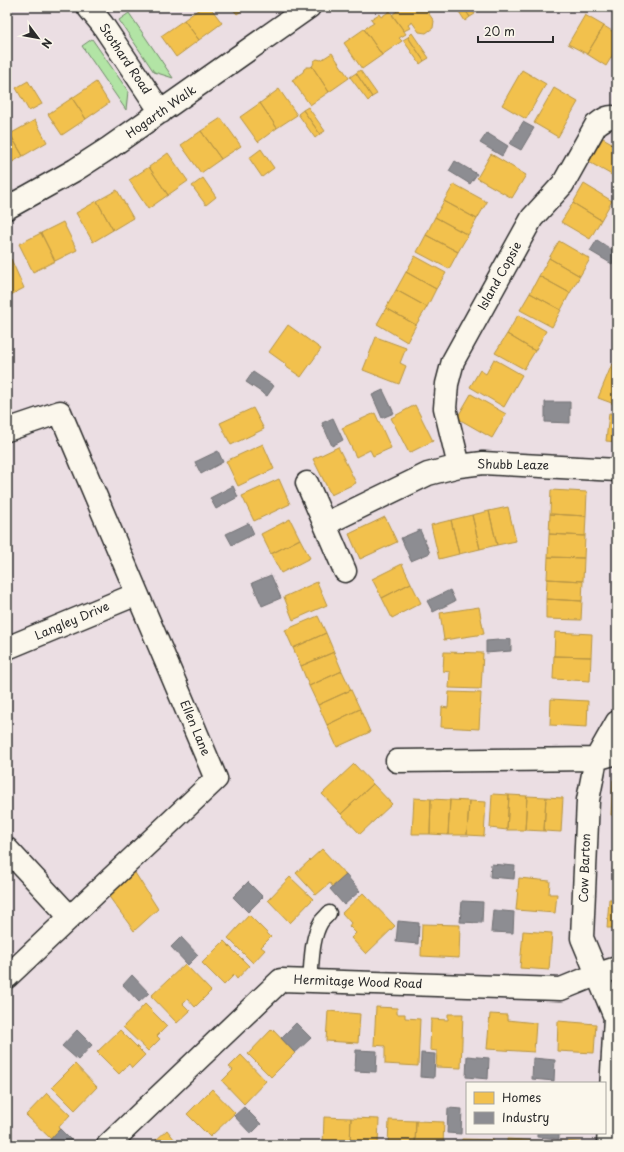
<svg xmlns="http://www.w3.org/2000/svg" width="624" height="1152" font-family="'Playpen Sans',sans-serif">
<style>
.green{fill:#b2e4a5;stroke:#6e8868}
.homes{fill:#f2c14e;stroke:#b69444}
.industry{fill:#8d8d92;stroke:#707073}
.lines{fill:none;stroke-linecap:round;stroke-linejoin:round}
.service-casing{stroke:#2b2b2b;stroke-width:17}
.minor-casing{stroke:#2b2b2b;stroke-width:25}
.service{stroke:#fbf7ec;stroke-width:14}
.minor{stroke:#fbf7ec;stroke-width:22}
.labels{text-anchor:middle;stroke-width:4;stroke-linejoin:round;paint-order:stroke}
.street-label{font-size:12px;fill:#2b2b2b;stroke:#fbf7ec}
</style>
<rect width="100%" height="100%" fill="#ebdee3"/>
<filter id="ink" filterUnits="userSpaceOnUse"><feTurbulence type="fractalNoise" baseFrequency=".025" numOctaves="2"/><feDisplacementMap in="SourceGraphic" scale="8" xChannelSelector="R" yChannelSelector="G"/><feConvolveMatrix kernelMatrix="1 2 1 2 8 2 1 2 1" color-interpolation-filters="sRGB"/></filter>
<g filter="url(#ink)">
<!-- green -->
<path class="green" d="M129 13 173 78 154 72 119 20Z
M92 39 128 91 126 110 82 46Z"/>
<!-- homes -->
<path class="homes" d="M202 7H210L222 23 199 40 184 20Z
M231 7H247L237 14Z
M395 7H424L434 21 433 28 426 33 419 32 412 22 408 25 410 28 404 31 392 15 397 11Z
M456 7H463L470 17 465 21Z
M463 7H470L475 14 470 17Z
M390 11 406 34 399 38 402 41 382 55 364 29 374 23 371 19 379 14 381 17Z
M585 15 604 26 587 54 568 44Z
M184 20 199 40 176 57 161 36Z
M604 26 617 34V48L606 66 587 54Z
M364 29 382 55 362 69 344 43Z
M412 33 429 58 424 61 408 37Z
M408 37 424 61 420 64 403 40Z
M332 53 349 78 329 92 312 66 313 65 314 61 317 59 321 60Z
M312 66 329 92 310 105 292 80 303 72 304 69 307 67H311Z
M360 70 377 94 372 97 356 73Z
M522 70 546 84 526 119 502 105Z
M356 73 372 97 368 101 350 77Z
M28 81 42 104 29 111 16 88Z
M96 82 109 103 86 119 72 98Z
M554 88 578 102 558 137 534 123Z
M279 89 297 115 277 128 260 103Z
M72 98 86 119 62 135 48 114Z
M260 103 277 128 258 142 240 117Z
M308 107 325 131 320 134 303 110Z
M303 110 320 134 315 138 298 114Z
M221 118 241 146 221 159 201 131Z
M35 120 47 142 23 156 10 134Z
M201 131 221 159 201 173 181 145Z
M10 134 23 156 7 165V136Z
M603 138 617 146V178L589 162Z
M261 149 274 168 262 177 249 158Z
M168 153 188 181 168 195 149 167Z
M491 154 526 175 512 198 477 178Z
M149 167 168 195 148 209 129 180Z
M203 178 216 197 206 205 192 186Z
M454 184 487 202 477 219 444 201Z
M584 184 612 201 601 220 573 203Z
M117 190 133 218 113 230 97 201Z
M97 201 113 230 93 242 76 213Z
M444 201 477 219 468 235 435 217Z
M573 203 601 220 590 239 561 222Z
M435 217 468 235 458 252 426 235Z
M63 222 77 250 55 261 41 233Z
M41 233 55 261 33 272 19 244Z
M426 235 458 252 449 269 417 252Z
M559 241 590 259 580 276 549 258Z
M415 256 446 273 436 289 406 272Z
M549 258 580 276 570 293 539 276Z
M11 259 24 288 7 297V261Z
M406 272 436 289 427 307 396 290Z
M539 276 570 293 561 310 530 293Z
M396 290 427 307 416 325 386 308Z
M530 293 561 310 552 327 520 310Z
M386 308 416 325 407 342 377 324Z
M518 315 546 331 535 351 507 334Z
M288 325 321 349 301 377 285 366 287 365 269 352Z
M507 334 535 351 524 369 495 353Z
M376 337 406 348 400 363 406 366 399 384 363 370Z
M494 359 522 375 504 407 470 387 480 370 486 374Z
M612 364 617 366V405L598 398Z
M471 394 506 414 492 438 457 418Z
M415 405 433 441 409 453 391 418Z
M253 408 264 429 231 445 220 423Z
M375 413 391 448 373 456 370 450 356 457 342 428Z
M609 413 617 414V442L606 441Z
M263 444 274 469 238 486 226 461Z
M338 447 356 483 331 495 313 459Z
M279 479 290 504 254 521 242 496Z
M551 490 587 492 586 516 550 514Z
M508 507 516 541 497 545 489 511Z
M489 511 497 545 480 549 472 515Z
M550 514 586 516 585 536 549 534Z
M472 515 480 549 459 554 451 520Z
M385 517 397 542 360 559 349 534Z
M290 519 300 539 271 554 261 534Z
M451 520 459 554 439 559 431 525Z
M549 534 585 536 584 558 548 557Z
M300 539 310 558 281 573 271 554Z
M548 557 584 558 583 581 547 579Z
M402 564 411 583 382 598 372 579Z
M547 579 583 581 582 601 546 599Z
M317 582 327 605 293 620 284 597Z
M411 583 421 603 392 618 382 598Z
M546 599 582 601 581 620 546 619Z
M479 607 484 634 444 640 440 613Z
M318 616 326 633 293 648 285 630Z
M555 632 592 634 591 657 554 656Z
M326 633 334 652 301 666 293 648Z
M334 652 342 671 309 686 301 666Z
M444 652 483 653 481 689 449 688 450 672 443 671Z
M554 656 591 657 590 681 553 679Z
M342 671 351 690 318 705 309 686Z
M351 690 360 709 327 725 318 705Z
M449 692 481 693 479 729 441 727 442 707 448 708Z
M551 699 588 701 587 727 550 725Z
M360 709 370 732 337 747 327 725Z
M354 764 373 784 341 814 322 794Z
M613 780 617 781V815H611Z
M373 784 392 804 360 834 341 814Z
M492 794 509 795 507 830 490 828Z
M509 795 527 796 525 830H507Z
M527 796 546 797 544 831 525 830Z
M546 797 563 798 561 832 544 831Z
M414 798 431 799 430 834H412Z
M431 799 450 800 448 835 430 834Z
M450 800 469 801 467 835H448Z
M469 801 486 802 484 836 467 835Z
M322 849 346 875 333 887 330 883 316 895 296 873Z
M130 865 158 909 134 931 102 887Z
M290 877 313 899 290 923 268 900Z
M519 878 550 881 549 894H557L555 913 516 910Z
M363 893 395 926 366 954 351 938 356 933 349 926 351 923 342 913Z
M609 899H617V928H607Z
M249 915 271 937 261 947 265 950 253 963 228 938Z
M422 924 460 925 459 958 421 956Z
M523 931 552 933 549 970 520 968Z
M224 941 249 966 237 979 234 975 224 985 202 963Z
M185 964 211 991 195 1007 188 999 183 1004 190 1011 177 1023 151 996Z
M145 1004 167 1026 157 1036 160 1039 148 1051 123 1027Z
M376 1007 397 1008V1014H405V1018L420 1019 418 1066 385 1064V1046L374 1045Z
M328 1011 360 1014 358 1043 326 1041Z
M448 1014H463L461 1068 436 1067 437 1051 430 1050 431 1019 448 1020Z
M490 1014 507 1015V1020L536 1023 534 1052 487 1049Z
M558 1021 596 1024 594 1053 557 1051Z
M272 1029 295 1053 271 1077 248 1054Z
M120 1030 145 1055 132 1068 129 1064 119 1074 97 1052Z
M241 1055 266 1081 244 1104 222 1081 233 1070 229 1067Z
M75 1064 97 1087 75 1110 52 1087Z
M212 1089 235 1113 210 1137 187 1114Z
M47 1093 70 1115 58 1128 60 1129 51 1139 26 1115Z
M324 1117 351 1118 350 1145H323Z
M351 1118 379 1119 378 1145H350Z
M389 1120 416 1121 415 1145H388Z
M416 1121 444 1122 443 1145H415Z
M167 1130 179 1145H159L155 1141Z
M462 1139 493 1140V1145H461Z
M507 1139 539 1141V1145H507Z
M560 1141 596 1143V1145H560Z"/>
<!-- industry -->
<path class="industry" d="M523 122 534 128 521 150 510 144Z
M487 133 508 146 502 156 480 143Z
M455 161 477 174 470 184 449 171Z
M597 240 617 253V255L612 264 590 251Z
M253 372 274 386 267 396 246 382Z
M383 390 394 413 382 418 372 395Z
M545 402H570V423L545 422Z
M333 418 343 440 332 446 322 423Z
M218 451 223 462 201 474 195 462Z
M233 486 238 497 216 509 210 498Z
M249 523 254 534 232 545 226 534Z
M420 530 430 553 411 561 401 538Z
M271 575 281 598 262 606 252 583Z
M450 590 455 601 433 612 427 601Z
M511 639V651L486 653V641Z
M491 864 515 866 514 879 490 877Z
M346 875 360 891 344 905 330 889Z
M248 882 263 897 248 912 233 897Z
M462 901 483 902 482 923 460 922Z
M493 910 514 912 513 933 491 932Z
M398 921 419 923 418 944 396 942Z
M181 937 198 955 188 965 171 947Z
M132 975 149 993 139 1002 123 985Z
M296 1023 311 1038 295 1053 281 1038Z
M77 1030 92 1045 78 1060 62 1046Z
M356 1050 377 1051 376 1072 355 1071Z
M421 1053 435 1054 434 1078 420 1077Z
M467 1056 489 1058 488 1079 466 1077Z
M533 1058 555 1060 554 1081 532 1079Z
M244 1107 261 1124 251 1134 234 1116Z
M448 1108 462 1109 461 1134 447 1133Z
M60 1129 75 1144 74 1145H45Z
M537 1133H559V1139L537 1137Z"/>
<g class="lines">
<defs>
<path id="service" d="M310 981C312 962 311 939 321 922 323 919 327 916 329 913"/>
<path id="minor" d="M88 7 102 24 161 112
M7 208 75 170 109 148 309 7
M7 430 60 412 216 779 7 977
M459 466 445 408 447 384 453 361 532 218 563 184 596 125C603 120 608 115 617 118
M307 483 345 571
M325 524 428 474 459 466 483 463 617 470
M7 648 137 594
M397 761 596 759 617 753
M7 849 70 917
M108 1145 281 980 561 989 598 974 617 968
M608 1145 615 1017 582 938 588 800 596 759 617 722"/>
</defs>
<!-- service casing -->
<use href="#service" class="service-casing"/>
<!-- minor casing -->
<use href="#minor" class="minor-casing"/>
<!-- service -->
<use href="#service" class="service"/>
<!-- minor -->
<use href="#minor" class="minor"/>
</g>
</g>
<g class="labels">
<!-- street labels -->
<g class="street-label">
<text transform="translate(125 59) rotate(56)" y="4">Stothard Road</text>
<text transform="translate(161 112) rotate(-35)" y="4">Hogarth Walk</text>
<text transform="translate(500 276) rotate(-61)" y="4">Island Copsie</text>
<text transform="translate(513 465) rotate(1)" y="4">Shubb Leaze</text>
<text transform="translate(72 621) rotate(-23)" y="4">Langley Drive</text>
<text transform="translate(195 728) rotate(67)" y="4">Ellen Lane</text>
<text transform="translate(585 868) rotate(-88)" y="4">Cow Barton</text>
<text transform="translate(358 982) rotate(2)" y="4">Hermitage Wood Road</text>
</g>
</g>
<!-- margin -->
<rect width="624" height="1152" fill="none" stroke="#fbf7ec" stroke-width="24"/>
<rect x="12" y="12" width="600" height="1128" fill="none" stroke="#2b2b2b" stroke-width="1.5" filter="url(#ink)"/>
<!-- legend -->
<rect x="466" y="1082" width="140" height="52" fill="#fbf7ec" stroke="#a8a59f"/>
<rect x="474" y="1092" width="20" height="12" fill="#f2c14e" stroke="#a8a59f"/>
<text x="502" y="1102" font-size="12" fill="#2b2b2b">Homes</text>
<rect x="474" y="1112" width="20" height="12" fill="#8d8d92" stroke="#a8a59f"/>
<text x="502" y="1122" font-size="12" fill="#2b2b2b">Industry</text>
<!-- north arrow -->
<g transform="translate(38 38) rotate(122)" stroke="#fbf7ec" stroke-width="3" paint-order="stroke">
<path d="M0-3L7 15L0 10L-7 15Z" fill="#2b2b2b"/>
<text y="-6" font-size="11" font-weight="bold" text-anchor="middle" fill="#2b2b2b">N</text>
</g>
<!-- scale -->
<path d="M478 36v6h75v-6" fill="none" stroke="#2b2b2b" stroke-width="2"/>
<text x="484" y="36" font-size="12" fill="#2b2b2b" stroke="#fbf7ec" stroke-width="3" paint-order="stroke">20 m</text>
</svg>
